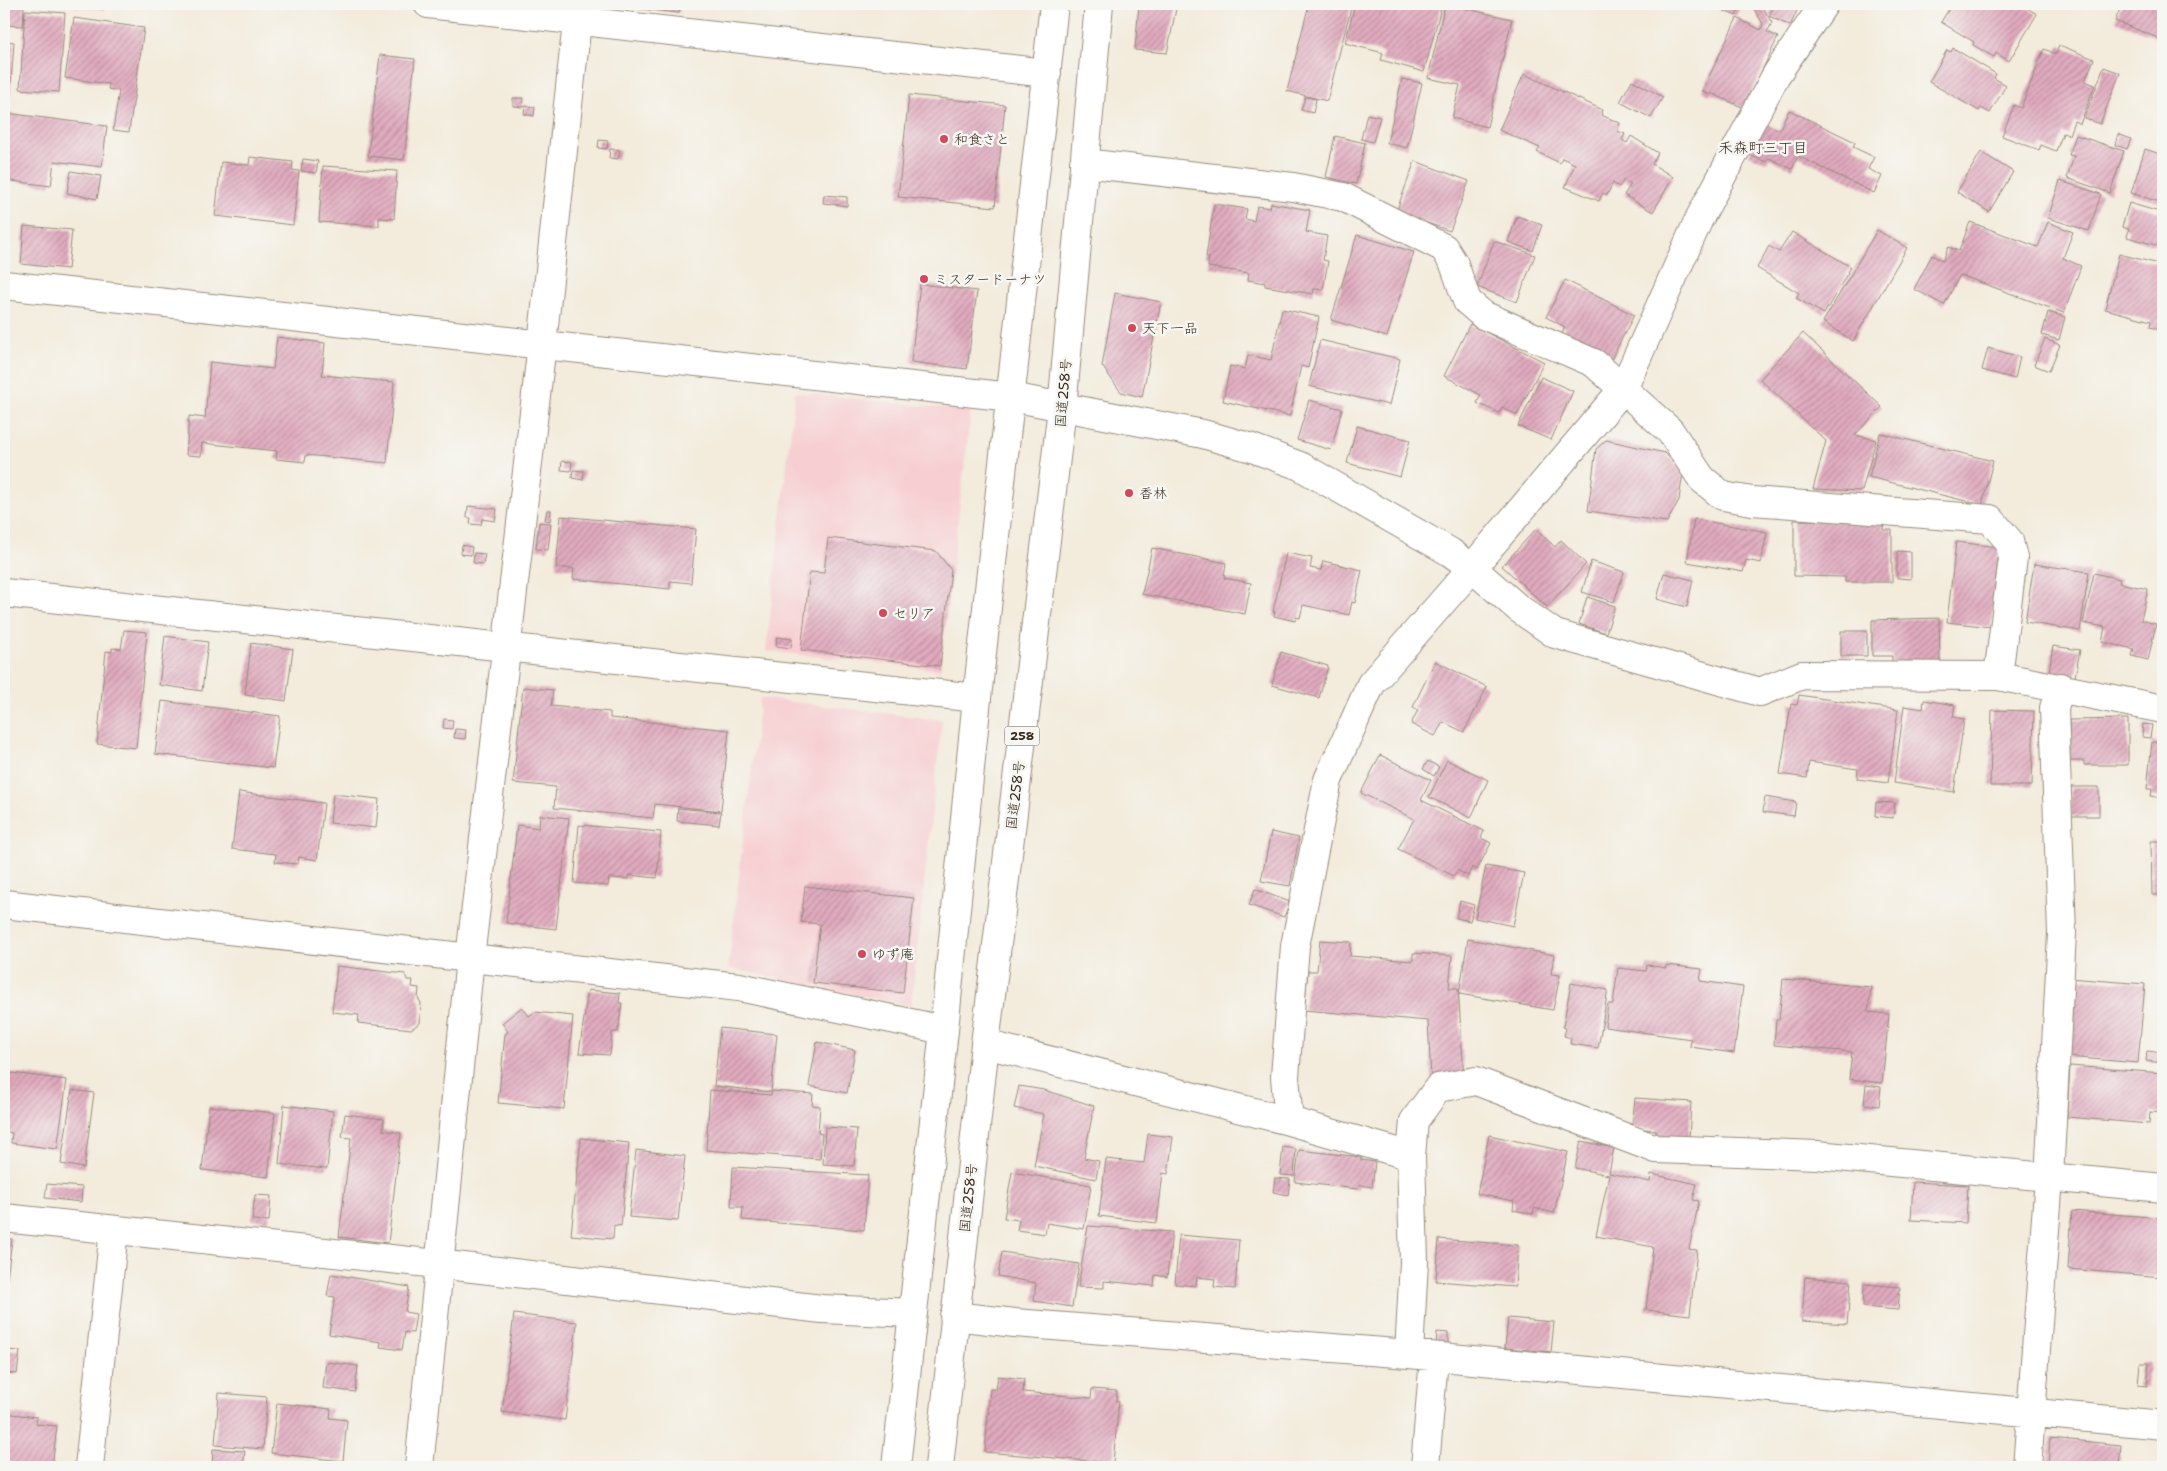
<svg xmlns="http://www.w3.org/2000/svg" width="2167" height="1471" font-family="'Shantell Sans','Klee One',sans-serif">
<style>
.built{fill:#f7cfd2}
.building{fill:url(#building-hatch)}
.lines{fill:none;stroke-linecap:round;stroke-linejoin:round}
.street-casing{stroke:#978a7c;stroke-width:30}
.highway-casing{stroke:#978a7c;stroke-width:30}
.street{stroke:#fff;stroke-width:28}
.highway{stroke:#fff;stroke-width:28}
.poi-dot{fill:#d1495b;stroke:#f6f6f2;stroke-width:2}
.labels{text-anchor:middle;stroke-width:5;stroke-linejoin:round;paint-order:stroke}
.shield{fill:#f6f6f2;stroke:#73675e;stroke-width:1}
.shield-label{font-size:12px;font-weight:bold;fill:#3b2a1e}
.poi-label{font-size:14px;fill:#3b2a1e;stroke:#f6f6f2;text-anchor:start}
.street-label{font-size:14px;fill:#3b2a1e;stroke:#f6f6f2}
.neighbourhood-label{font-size:15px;fill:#3b2a1e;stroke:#f6f6f2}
</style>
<defs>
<pattern id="building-hatch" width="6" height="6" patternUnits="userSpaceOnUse" patternTransform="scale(1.25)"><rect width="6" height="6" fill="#e1abbf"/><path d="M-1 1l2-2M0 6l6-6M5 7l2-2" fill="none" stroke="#b88b9b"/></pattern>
</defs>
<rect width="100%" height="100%" fill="#f6f6f2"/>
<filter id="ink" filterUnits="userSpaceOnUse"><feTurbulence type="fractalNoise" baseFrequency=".02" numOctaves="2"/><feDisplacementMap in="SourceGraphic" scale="10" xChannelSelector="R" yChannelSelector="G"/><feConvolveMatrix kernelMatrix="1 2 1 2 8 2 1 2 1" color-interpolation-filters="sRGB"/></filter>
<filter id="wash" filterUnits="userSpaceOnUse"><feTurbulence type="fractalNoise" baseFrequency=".0096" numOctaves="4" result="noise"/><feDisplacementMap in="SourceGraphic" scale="20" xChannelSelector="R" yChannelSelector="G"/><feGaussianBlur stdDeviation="1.12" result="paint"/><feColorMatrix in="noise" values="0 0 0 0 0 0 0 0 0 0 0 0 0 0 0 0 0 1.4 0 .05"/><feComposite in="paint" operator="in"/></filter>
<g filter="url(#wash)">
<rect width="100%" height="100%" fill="#f3ebdb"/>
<!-- built -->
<path class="built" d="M795 392 971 411 940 670 766 651Z
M760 698 942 720 911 1006 728 968Z"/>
<g id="blocks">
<!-- building -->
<path class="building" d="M4 4H24L23 26 4 25Z
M73 4H104V9L73 6Z
M614 4H680L679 13 613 6Z
M1139 4H1177L1167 53 1135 50Z
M1309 4H1352L1327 101 1287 91Z
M1355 4H1442L1424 72 1381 60 1383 53 1345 43Z
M1445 4 1512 19 1487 127 1452 118 1460 85 1428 78Z
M1709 4H1741L1736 16Z
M1751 4H1761L1772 23 1767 32 1778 37 1744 108 1711 93 1710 95 1702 91 1737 18 1761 30 1763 24Z
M1775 4H1800L1790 26 1769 16Z
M1952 4H2020L2037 14 2009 61 1996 53 1994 57 1973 45 1974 42 1941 22Z
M2122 4 2163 5V40L2115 21Z
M25 10 65 13 59 92 20 89Z
M74 18 144 28 129 132 113 130 119 91 108 89 109 84 65 78Z
M4 41 14 42 10 97 4 96Z
M2059 45 2094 59 2085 81 2095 85 2080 124 2074 121 2069 135 2063 133 2056 151 2041 145 2039 150 2002 136 2014 105 2021 108 2044 49 2056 54Z
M1953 48 1996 74 1994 78 2006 85 1990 113 1981 108 1979 111 1929 82 1947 50 1951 52Z
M380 55 415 59 404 160 368 156Z
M2104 67 2120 73 2100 124 2084 118Z
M1524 74 1603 110 1601 115 1620 123 1617 131 1625 134 1622 140 1627 143 1631 136 1658 153 1652 164 1673 177 1653 212 1624 195 1631 184 1624 180 1619 187 1613 183 1607 195 1603 193 1599 201 1565 187 1575 164 1562 158 1560 163 1537 152 1540 148 1499 130Z
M1402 79 1422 83 1407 148 1387 143Z
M1632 80 1663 97 1651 118 1620 102Z
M909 95 1005 105 995 207 898 197Z
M1305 97 1316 99 1313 113 1301 110Z
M513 98H523L522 107 513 106Z
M525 106 535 107 534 116 524 114Z
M1789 110 1855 142 1853 147 1874 157 1868 169 1882 176 1874 193 1798 156 1792 169 1769 158 1766 162 1749 155 1764 123 1779 130Z
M6 113 107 126 102 167 54 161 51 186 4 180V122Z
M1367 114 1380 117 1373 142 1361 139Z
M2118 134 2131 139 2127 149 2115 145Z
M2076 135 2124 151 2110 193 2067 178 2074 156 2069 155Z
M1335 136 1365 143 1356 184 1326 177Z
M599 140 608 141 607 149 598 148Z
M610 149 620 150 618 159 609 158Z
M2145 149 2163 155V203L2131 193Z
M1981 152 2013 172 1989 212 1957 192Z
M250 157 293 162 292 170 299 171 293 225 215 216 221 162 249 165Z
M303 159 318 161 316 173 301 171Z
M1415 161 1469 181 1450 231 1396 212Z
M323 166 397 171 394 219 379 218V226L319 222Z
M71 171 101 176 97 199 67 193Z
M2060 181 2101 194 2089 231 2048 218Z
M824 195 847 197V206L823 203Z
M1271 203 1310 210 1306 232 1327 236 1323 260 1328 261 1323 290 1314 289 1313 294 1265 286V283L1248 280 1249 273 1208 267 1209 257H1206L1214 204 1247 209 1245 219 1254 221 1257 206 1270 208Z
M2129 203 2163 213V247L2127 237 2129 229 2122 227Z
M1517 216 1542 225 1533 251 1508 242Z
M1970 222 2038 247 2048 222 2073 232 2063 258 2081 266 2064 313 1960 275 1944 305 1914 289 1932 255 1943 261 1948 247 1959 251Z
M24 226 72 230 68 269 21 264Z
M1877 230 1907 248 1853 341 1823 322Z
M1792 232 1851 267 1824 314 1796 298 1799 293 1757 268 1769 246 1779 252Z
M1357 235 1414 252 1387 337 1331 320Z
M1494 241 1535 255 1517 302 1477 287Z
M2119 254 2163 265V330L2150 327 2151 321 2105 309Z
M1565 280 1634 315 1611 360 1561 336 1565 327 1546 317Z
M920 284 977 291 967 369 911 362Z
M1115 293 1161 302 1142 397 1121 392 1102 366Z
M1282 309 1319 317 1308 368 1301 366 1290 416 1223 401 1230 366 1245 369 1248 355 1271 360Z
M2048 312 2065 317 2059 340 2042 335Z
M1470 324 1544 362 1517 415 1502 407 1499 413 1477 403 1481 395 1444 376Z
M1803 333 1882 407 1855 435 1876 440 1862 491 1813 489 1826 441 1760 379Z
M277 337 325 343 322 375 394 382 387 463 306 455 305 462 276 459 277 451 202 443 201 456 186 455 189 416 205 418 210 362 273 369Z
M2045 339 2060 345 2049 371 2034 365Z
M1320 340 1400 359 1389 405 1309 386Z
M1988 348 2020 357 2015 379 1982 370Z
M1541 377 1573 391 1551 440 1518 426Z
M1309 400 1342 409 1331 450 1297 440Z
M1357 426 1410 440 1400 477 1347 463Z
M1880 433 1993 461 1982 505 1869 477Z
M1606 440 1665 453 1683 472 1679 500 1667 522 1588 511 1596 449Z
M562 461 572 462 571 471 561 470Z
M573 470 584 471 583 480 572 478Z
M468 506 497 509 495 521 482 519 481 525 470 524 471 518H467Z
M547 510H551L550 521 545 520Z
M561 516 696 529 691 583 670 581V589L573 579 574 569 556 567Z
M1694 519 1767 532 1761 563 1746 560 1743 572 1687 562Z
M1794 520 1884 521 1883 530H1892V582H1845V577L1794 576Z
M539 522 551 523 548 550 536 549Z
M1536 529 1555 547 1561 540 1586 564 1547 607 1502 566Z
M828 538 936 551 951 570 940 666 801 650 810 572 824 573Z
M1956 542 1999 547 1991 627 1947 622Z
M462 545 472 547 471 555 461 554Z
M1152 548 1226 563 1224 578 1251 583 1245 614 1142 594Z
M1897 551 1911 552V579L1897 578Z
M474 553 485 554 483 564 473 563Z
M1286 553 1312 558 1310 568 1321 570 1323 561 1362 570 1355 603 1352 602 1349 615 1303 605 1300 618 1296 617 1295 621 1274 616 1275 612H1273Z
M1591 561 1624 572 1614 602 1582 592Z
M2034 564 2089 572 2080 631 2025 622Z
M1664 573 1693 580 1687 607 1657 599Z
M2094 573 2120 579 2119 583 2148 589 2141 620 2156 624 2148 660 2132 656 2134 649 2102 642 2105 627 2083 623Z
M1587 597 1615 606 1606 633 1579 624Z
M1939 618 1940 663H1892V656H1872V620Z
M124 630 147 632 136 748 97 744 106 651 112 652V648L121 649Z
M1841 631H1867V656H1841Z
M165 636 208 642 202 691 159 685Z
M777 637 792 639 791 648 776 646Z
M251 643 293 649 286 701 245 695Z
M2053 646 2080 650 2075 677 2049 672Z
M1281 652 1328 666 1319 698 1272 685Z
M1435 661 1487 687 1464 732 1443 722 1435 736 1411 724 1418 710 1413 707Z
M523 687 553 690 551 706 610 712V718L729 730 721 811 655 804 653 818 554 808 556 787 513 783Z
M1799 695 1898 710 1888 783 1857 779 1858 769 1809 762 1807 778 1780 774 1791 704 1797 705Z
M1924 700 1955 705 1953 717 1964 719 1954 792 1894 783 1904 706 1923 709Z
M162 701 280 716 273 768 155 754Z
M1992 710 2034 711 2032 786H1990Z
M444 719 453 720 452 729 443 728Z
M2128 719V765H2084V761H2070L2069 720Z
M2143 724 2152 725 2150 738 2142 737Z
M455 729 466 730 465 739 454 738Z
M2152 742 2163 743V798L2151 796 2152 789H2147Z
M1380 755 1431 780 1421 800 1484 831 1481 838 1491 843 1477 870 1472 867 1468 876 1457 870 1454 876 1398 849 1414 819 1361 793Z
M1447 760 1488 780 1471 818 1429 797Z
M1428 761 1439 767 1434 776 1423 769Z
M2071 787H2099V816H2071Z
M239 792 324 803 317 860 299 857 298 864 275 862 276 854 232 849Z
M333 794 379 799 376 828 330 823Z
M1765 797 1796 802 1794 816 1763 812Z
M1876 802 1895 803 1893 818 1875 816Z
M678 808 721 812 719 825 677 821Z
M540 815 569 818 556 929 506 923 517 825 539 828Z
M579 825 661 832 657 878 629 875V879L609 878 608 886 574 883Z
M1271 832 1299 838 1290 886 1261 881Z
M2151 841H2163V895H2152Z
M1486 866 1524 873 1513 926 1475 918Z
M805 886 914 898 903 993 813 983 820 924 801 922Z
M1255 889 1290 902 1284 917 1249 905Z
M1460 901 1474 905 1470 921 1456 918Z
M1468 939 1554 955 1551 974 1560 975 1553 1010 1459 994Z
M1320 940 1351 942 1350 956 1413 961V953L1452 956 1449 988H1458L1464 1077 1431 1079 1428 1021 1304 1010 1308 971H1317Z
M1647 965 1666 968V965L1702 969 1700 981 1743 987 1734 1053 1690 1047 1691 1039 1605 1027 1608 1004H1613L1618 968 1646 971Z
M337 966 405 974 407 980H413L412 987 419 988 418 998 421 1003 420 1023 411 1029 358 1023 359 1015 332 1012Z
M2068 978 2145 984 2138 1063 2068 1057Z
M1783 979 1871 987 1868 1012 1889 1014 1882 1083 1849 1079 1852 1052 1774 1045 1776 1020H1779Z
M1571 983 1608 990 1598 1048 1570 1044 1571 1038 1564 1036 1566 1028 1563 1027Z
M588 990 620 993 619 1003H622L618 1032H612L610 1055 579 1053Z
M522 1007 529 1016 535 1012 573 1016 564 1109 498 1103 505 1034 508 1032 502 1023Z
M720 1028 777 1034 771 1092 714 1086Z
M817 1042 855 1050 847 1093 809 1086Z
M2147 1051 2163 1053V1063L2146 1061Z
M2070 1066 2163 1073V1113L2150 1112 2149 1124 2067 1117Z
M4 1072 67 1080 57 1149 11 1143 12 1133 4 1131Z
M1866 1085 1881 1087 1879 1106 1864 1104Z
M1019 1086 1044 1090 1094 1106 1084 1158 1099 1161 1096 1179 1034 1166 1044 1114 1014 1108Z
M72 1090 94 1093 84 1168 61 1164Z
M710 1090 771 1095 772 1091 813 1094 812 1105 820 1106 818 1133 822 1134 820 1159 706 1150Z
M1635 1098 1691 1102 1689 1140 1656 1138V1130L1632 1128Z
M284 1105 333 1111 327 1169 279 1164Z
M209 1106 275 1113 268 1177 202 1170Z
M345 1114 384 1119 383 1130 401 1133 388 1243 339 1237 351 1138 342 1137Z
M825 1127 857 1129 854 1166 823 1164Z
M1148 1134 1173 1137 1168 1174 1163 1173 1157 1223 1099 1216 1106 1159 1144 1163Z
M1489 1135 1568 1152 1554 1213 1534 1208 1533 1214 1513 1210 1514 1201 1477 1194Z
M581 1138 629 1143 621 1226 614 1225 613 1239 571 1235Z
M1581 1141 1614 1148 1609 1173 1650 1182 1651 1174 1697 1184 1693 1200 1699 1201 1689 1249 1697 1250 1690 1315 1646 1310 1653 1247 1596 1236 1609 1175 1575 1168Z
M1283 1147 1296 1149 1294 1176 1280 1175Z
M636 1150 685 1156 678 1221 629 1217Z
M1299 1150 1361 1157V1160L1375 1162 1372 1187 1359 1185 1358 1189 1295 1182Z
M733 1167 868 1175 864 1230 742 1220 743 1207H731Z
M1012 1172 1091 1185 1084 1229 1047 1223 1045 1234 1017 1230 1019 1220 1004 1218Z
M1275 1178 1290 1179 1288 1195 1273 1192Z
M1913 1182 1968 1185 1966 1223 1911 1220Z
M47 1184 82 1187 81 1202 45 1198Z
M255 1195 271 1196 269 1221 252 1220Z
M2072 1211 2163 1218V1277L2068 1269Z
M1088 1226 1172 1232 1167 1277 1155 1275 1154 1286 1104 1281V1288L1078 1287Z
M1179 1235 1239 1240 1235 1289 1214 1287 1215 1279 1197 1277 1196 1286 1175 1284Z
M4 1238 12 1239 5 1295 4 1294Z
M1439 1239 1518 1245 1515 1287 1436 1281Z
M1002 1252 1079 1264 1072 1307 1034 1301 1036 1283 998 1276Z
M331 1274 409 1287 405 1312 416 1314 413 1333 405 1332 402 1350 380 1347 381 1342 329 1334 335 1297 327 1296Z
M1805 1277 1851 1281 1847 1324 1802 1321Z
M1864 1284 1900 1287 1898 1310 1863 1307Z
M514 1314 577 1322 565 1420 502 1412Z
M1508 1318 1554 1322 1551 1352 1505 1348Z
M1437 1332 1448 1333V1345H1436Z
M6 1350 20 1351 17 1374 4 1373Z
M326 1362 358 1366 355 1392 323 1388Z
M2140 1363H2149L2147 1386 2138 1385Z
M998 1376 1024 1379 1023 1392 1091 1398 1092 1389 1117 1391 1116 1401H1119L1113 1463 985 1452 990 1389H996Z
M219 1393 267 1397 263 1449 215 1445Z
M277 1403 331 1409 330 1418 347 1420 343 1461 271 1453Z
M4 1413 37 1417 36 1424 57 1426 52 1467H4Z
M2050 1438 2121 1445 2119 1467H2048Z
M213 1449 245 1451 243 1467H212Z
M307 1462 343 1466V1467H307Z"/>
</g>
</g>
<g filter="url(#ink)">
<use href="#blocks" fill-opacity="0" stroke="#978a7c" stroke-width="1"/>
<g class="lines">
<defs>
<path id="street" d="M428 4 1047 73
M1084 163 1293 187 1343 197 1444 248 1454 264 1467 301 1483 315 1594 363 1670 431 1702 479 1723 496 1752 501 1990 519 2009 541 2013 558 1998 676
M4 285 1011 397 1203 434 1252 448 1300 466 1450 552 1472 568 1518 608 1555 634 1760 692 1802 675 1998 676 2163 709
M4 593 977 698
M4 904 470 958 739 987 944 1030
M985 1044 1289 1121 1411 1156 1414 1262 1409 1354
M1289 1121 1285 1077 1295 946 1328 780 1371 684 1472 568 1623 389 1699 219 1776 75 1824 4
M1411 1156 1414 1121 1438 1088 1476 1081 1656 1149 1817 1155 2163 1188
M4 1218 438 1264 822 1309 913 1313
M954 1316 1015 1323 1409 1354 2163 1425
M89 1467 114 1230
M419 1467 470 958 542 344 579 4
M1425 1467 1434 1358
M2027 1467 2049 1178 2062 933 2054 708 2060 687"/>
<path id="highway" d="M896 1467 944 1030 977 698 1054 4
M939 1467 985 1044 1062 408 1099 4"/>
</defs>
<!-- street casing -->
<use href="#street" class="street-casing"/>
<!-- highway casing -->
<use href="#highway" class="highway-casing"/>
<!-- street -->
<use href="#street" class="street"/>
<!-- highway -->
<use href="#highway" class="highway"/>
</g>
</g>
<!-- markers -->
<g class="poi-dot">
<circle cx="944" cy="139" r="5"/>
<circle cx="924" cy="279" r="5"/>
<circle cx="1132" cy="328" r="5"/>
<circle cx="1129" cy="493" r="5"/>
<circle cx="883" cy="613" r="5"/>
<circle cx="862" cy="954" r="5"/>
</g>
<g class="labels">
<!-- shield labels -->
<rect class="shield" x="1004.5" y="726.5" width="35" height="19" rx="4"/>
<g class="shield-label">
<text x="1022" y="740">258</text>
</g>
<!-- poi labels -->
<g class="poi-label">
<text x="954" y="144">和食さと</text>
<text x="934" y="284">ミスタードーナツ</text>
<text x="1142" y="333">天下一品</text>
<text x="1139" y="498">香林</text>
<text x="893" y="618">セリア</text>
<text x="872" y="959">ゆず庵</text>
</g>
<!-- street labels -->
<g class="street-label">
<text transform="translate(1063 393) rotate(-85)" y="5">国道258号</text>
<text transform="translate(1015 795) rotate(-83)" y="5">国道258号</text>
<text transform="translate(968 1198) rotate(-84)" y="5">国道258号</text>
</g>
<!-- neighbourhood labels -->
<g class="neighbourhood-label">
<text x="1763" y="153">禾森町三丁目</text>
</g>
</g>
<!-- margin -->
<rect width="2167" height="1471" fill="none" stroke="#f6f6f2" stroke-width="20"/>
</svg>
